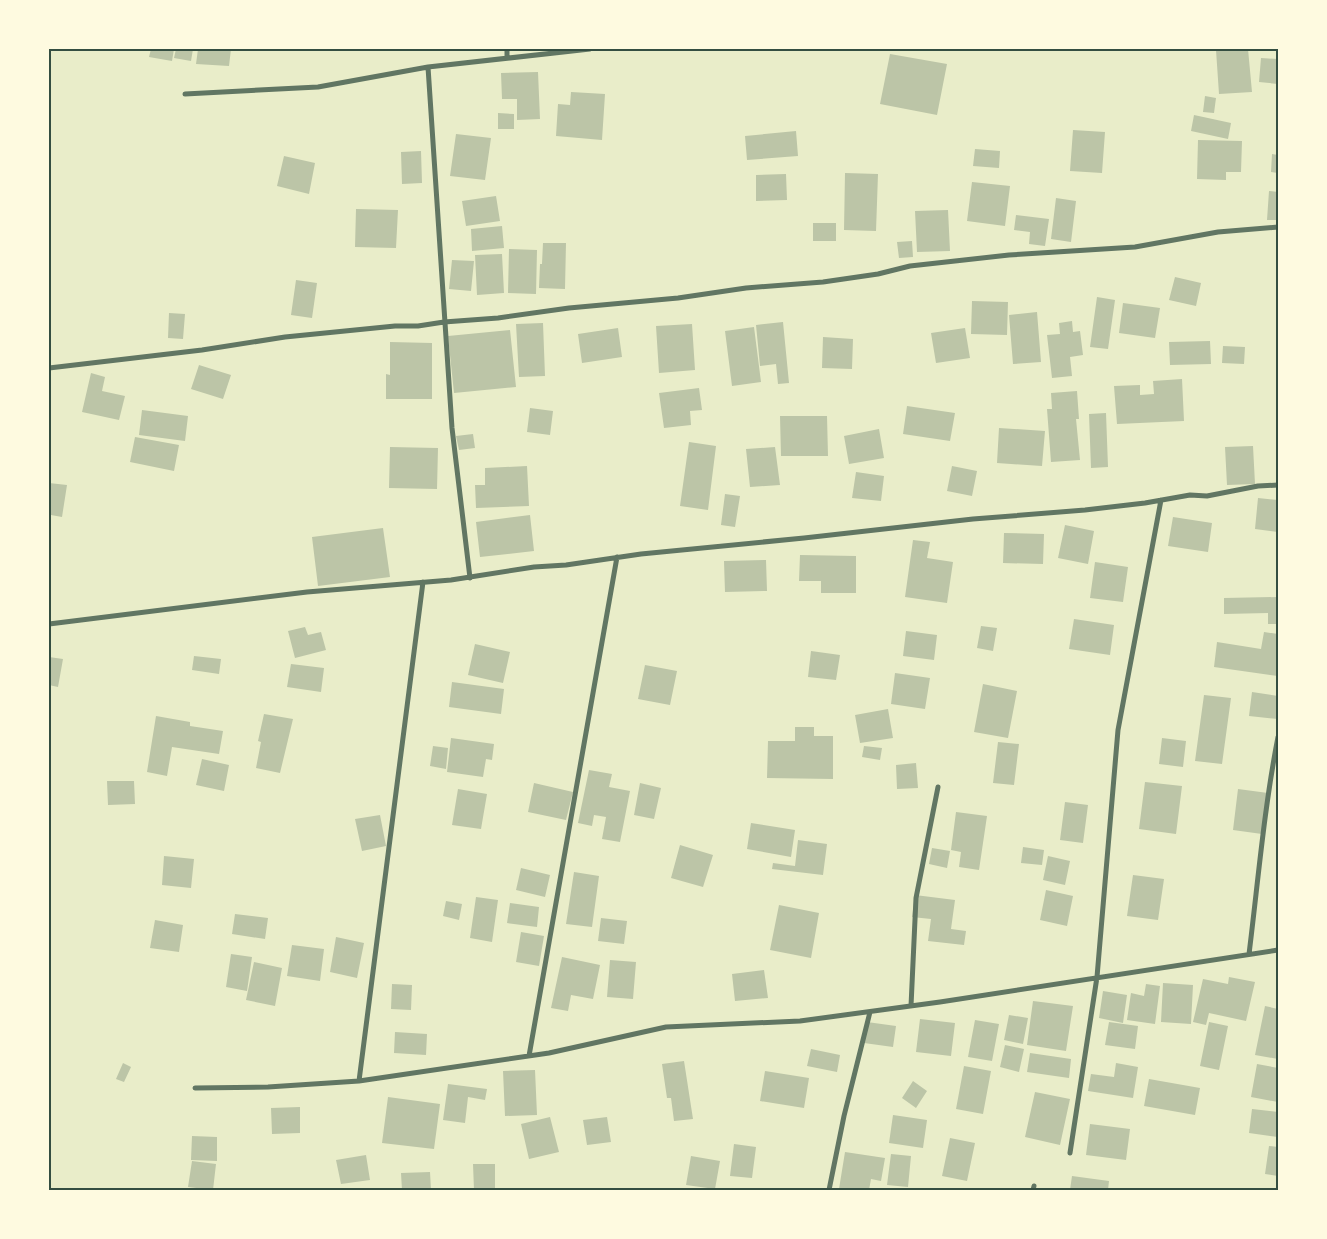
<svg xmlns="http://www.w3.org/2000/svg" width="1327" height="1239" font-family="Arial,sans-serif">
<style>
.building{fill:#bcc5a7}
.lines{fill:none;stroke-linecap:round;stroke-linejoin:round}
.minor{stroke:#617663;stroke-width:5}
.neatline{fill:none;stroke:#344e41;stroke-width:2}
</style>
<rect width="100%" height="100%" fill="#e9edc9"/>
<!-- building -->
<path class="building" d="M151 49H174L172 61 149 57Z
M176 49H193L191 61 174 58Z
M198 49H231L229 66 196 64Z
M1233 49H1248L1252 92 1219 94 1216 50Z
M890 54 947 64 937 115 880 104Z
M1261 58 1278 59V84L1259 82Z
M538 72 540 119 517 120V99H502L501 73Z
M571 92 605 94 602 140 556 136 558 104 570 105Z
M1205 96 1216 98 1214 113 1203 112Z
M498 113 514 114V129H498Z
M1194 115 1231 123 1228 139 1191 131Z
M1073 130 1105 132 1102 173 1070 171Z
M796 131 798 156 747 160 745 136Z
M456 134 491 138 485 180 450 176Z
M1198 140 1242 141 1241 172H1226V180L1197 179Z
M975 149 1000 151 999 168 973 166Z
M421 151 422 183 402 184 401 152Z
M1272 154 1278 155V173L1271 172Z
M284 156 315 163 309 194 277 186Z
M845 173 878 174 876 231 844 230Z
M786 174 787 200 756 201V175Z
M972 182 1010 186 1005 226 967 221Z
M1269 191 1278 192V220H1267Z
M496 196 500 221 466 226 462 201Z
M1056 198 1076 201 1071 242 1051 239Z
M356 209 398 210 396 248 355 247Z
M948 210 950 251 917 252 915 211Z
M1016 215 1049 219 1045 246 1029 244 1030 232 1014 230Z
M813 223H836V241H813Z
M502 226 504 248 472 251 471 229Z
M912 241 913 257 899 258 897 242Z
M543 243H566L565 289 539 288 540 264H542Z
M509 249 537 250 536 294 508 293Z
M502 254 504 293 477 295 475 255Z
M452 260 474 261 471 291 449 289Z
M1175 277 1201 283 1196 306 1169 300Z
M296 280 317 283 312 318 291 315Z
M1097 297 1115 300 1108 349 1090 347Z
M972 301 1008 302 1007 335 971 334Z
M1123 303 1160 308 1155 338 1119 333Z
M1037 312 1041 362 1013 364 1009 315Z
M169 313 185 314 183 339 168 338Z
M1072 321 1073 332 1080 331 1083 355 1070 357 1072 376 1052 378 1047 335 1060 334 1059 323Z
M783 322 789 383 778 384 776 364 760 366 756 325Z
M543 323 545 376 519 377 516 324Z
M692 324 695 370 659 373 656 326Z
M754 327 761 382 732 386 725 331Z
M618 328 622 357 582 363 578 334Z
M965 328 970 358 936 363 931 333Z
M510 330 516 387 454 393 448 336Z
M823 337 853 339 852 369 822 368Z
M1210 341 1211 364 1170 365 1169 342Z
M390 342 432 343V399H386V374L390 375Z
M1223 346 1245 347 1244 364 1222 363Z
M199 365 231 375 223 399 191 389Z
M91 373 105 377 102 391 125 396 119 420 82 412Z
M1182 379 1184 421 1117 424 1114 386 1140 385V395L1154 394 1153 381Z
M699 388 702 410 690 411 691 425 664 428 659 393Z
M1077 391 1079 419H1076L1080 460 1051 462 1047 409H1052L1051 393Z
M907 406 955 413 950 441 903 434Z
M530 408 553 411 550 435 527 432Z
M142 410 188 416 185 441 139 435Z
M1106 413 1108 467 1091 468 1089 414Z
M780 416H827L828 456H781Z
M999 428 1045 431 1042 466 997 463Z
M879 429 884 458 849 464 844 436Z
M473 434 475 448 459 450 456 436Z
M135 437 179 445 174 471 130 462Z
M689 442 716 446 708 510 680 506Z
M1253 446 1255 484 1227 485 1225 447Z
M390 447 438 448 437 489 389 488Z
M775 447 780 485 750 487 746 449Z
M527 466 529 506 476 508 475 485H485V468Z
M952 466 977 471 972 496 947 491Z
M856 472 884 476 881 501 852 498Z
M49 483 67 485 62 517 51 515 50 523Z
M725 494 740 496 735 527 721 525Z
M1258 498 1278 500V532L1255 529Z
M530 515 534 551 480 557 476 522Z
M1173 517 1212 523 1208 552 1168 546Z
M1065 525 1094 531 1088 564 1058 558Z
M383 528 390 577 318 586 312 537Z
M1004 533 1044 534 1043 564 1003 563Z
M913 540 930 542 927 558 953 562 947 603 905 597Z
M800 555 856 556V593H821V581H799Z
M766 560 767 591 725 592 724 561Z
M1095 562 1128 567 1123 602 1090 598Z
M1278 597V624H1268V613L1224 614V598Z
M1074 619 1114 625 1110 655 1069 649Z
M981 626 997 628 993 651 977 648Z
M305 627 308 635 321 632 326 650 295 658 288 631Z
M906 631 937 635 934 660 903 656Z
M1264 632 1278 634V676L1214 667 1217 642 1261 649Z
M475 644 510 652 503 683 468 675Z
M811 651 840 655 836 680 808 677Z
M194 656 221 659 219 674 192 670Z
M49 657 63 659 58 687 49 685Z
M291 664 324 668 321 692 287 687Z
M645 665 677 671 670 705 638 699Z
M895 673 930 678 925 709 891 704Z
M452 682 504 689 501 714 449 707Z
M983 684 1017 691 1008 738 974 732Z
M1252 692 1278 696V719L1249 716Z
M1204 695 1231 698 1222 764 1195 761Z
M888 709 893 738 860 743 855 715Z
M264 714 293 719 280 773 256 768 261 742 258 741Z
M156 716 190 722V726L223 731 219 754 172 747 167 776 147 772Z
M795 727H814V736H833V779L767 778 768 741H795Z
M451 738 494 744 492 760 486 759 483 777 447 772Z
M1162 738 1186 741 1183 767 1159 764Z
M998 742 1019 744 1014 785 993 783Z
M433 746 448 748 446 769 430 766Z
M864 746 882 748 880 760 862 757Z
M202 759 229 765 224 791 196 785Z
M916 763 918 788 897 789 896 765Z
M589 770 612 774 609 787 630 791 620 842 602 839 606 817 594 815 592 826 578 823Z
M107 781H134L135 804 108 805Z
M1145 782 1182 786 1176 834 1139 829Z
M534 783 573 792 566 820 528 812Z
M640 783 661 788 654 819 634 815Z
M458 789 487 794 481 829 452 825Z
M1238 789 1268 793 1262 834 1233 830Z
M1065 802 1088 805 1083 843 1060 840Z
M956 812 987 816 979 870 959 867 961 852 951 850Z
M380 815 386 846 362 851 355 819Z
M751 823 795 830 791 857 747 849Z
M798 840 827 844 823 875 772 869 773 863 795 866Z
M680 845 713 855 703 887 671 878Z
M1023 847 1044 850 1042 865 1021 863Z
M932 848 950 851 947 868 929 864Z
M164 856 194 859 191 888 162 885Z
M1048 856 1070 861 1065 885 1043 880Z
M521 868 550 875 545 897 516 890Z
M574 872 599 876 592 927 566 924Z
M1133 875 1164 879 1158 920 1127 916Z
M1046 890 1073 896 1067 926 1040 920Z
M915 895 955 900 951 929 966 931 964 945 928 941 931 919 912 917Z
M476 897 498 900 492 942 470 938Z
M446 901 462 904 459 920 443 916Z
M510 903 539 907 537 927 507 923Z
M779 905 819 913 811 958 770 950Z
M235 914 268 918 265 939 232 934Z
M601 918 627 921 624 944 598 941Z
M155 920 183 925 179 952 150 948Z
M521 932 544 936 539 966 516 962Z
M336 937 364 943 357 978 330 972Z
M292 945 324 949 320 981 287 976Z
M231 954 252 957 247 991 226 987Z
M562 957 600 965 593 999 571 995 568 1011 551 1008Z
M610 960 636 962 633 999 607 997Z
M254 962 282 968 275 1006 246 1000Z
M764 970 768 998 735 1001 732 974Z
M1229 977 1255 982 1246 1021 1209 1013 1206 1025 1193 1022 1203 979 1228 984Z
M1163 983 1193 985 1191 1024 1161 1022Z
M392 984 412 985 411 1010 391 1009Z
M1146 984 1160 986 1155 1024 1127 1020 1131 993 1144 996Z
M1103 991 1127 995 1123 1023 1099 1018Z
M1033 1001 1073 1006 1066 1051 1027 1045Z
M1265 1006 1278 1009V1059L1255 1055Z
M1009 1015 1028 1018 1023 1044 1004 1040Z
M920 1019 955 1023 951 1056 916 1052Z
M975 1020 999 1024 992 1061 968 1057Z
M867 1022 896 1026 893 1047 864 1043Z
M1109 1022 1138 1026 1135 1049 1105 1045Z
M1209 1022 1228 1026 1219 1070 1200 1066Z
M395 1032 427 1034 426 1055 394 1053Z
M1005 1045 1024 1049 1019 1072 1000 1067Z
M811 1049 840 1055 837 1072 807 1066Z
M1030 1053 1071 1059 1069 1078 1027 1072Z
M684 1061 693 1119 674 1121 671 1098H667L662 1064Z
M123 1063 131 1067 124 1082 116 1079Z
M1116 1063 1138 1067 1133 1098 1088 1091 1091 1074 1114 1077Z
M1257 1064 1278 1068V1102L1251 1097Z
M964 1066 991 1071 983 1114 956 1109Z
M535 1070 537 1115 505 1116 503 1071Z
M765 1071 809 1078 804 1108 760 1101Z
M1149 1079 1200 1088 1195 1115 1144 1106Z
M913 1081 927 1091 916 1108 902 1098Z
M448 1084 487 1089 485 1100 468 1097 465 1123 443 1120Z
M1035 1092 1070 1099 1060 1145 1025 1137Z
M388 1097 440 1104 434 1149 382 1143Z
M300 1107V1133L272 1134 271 1108Z
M1252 1109 1278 1112V1137L1249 1133Z
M893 1115 927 1120 923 1148 889 1143Z
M550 1117 559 1152 529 1159 521 1124Z
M607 1117 611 1142 587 1145 583 1120Z
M1090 1124 1130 1129 1126 1160 1086 1155Z
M192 1136 217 1137V1161L191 1160Z
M950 1138 975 1143 967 1181 942 1176Z
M734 1144 756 1147 752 1178 730 1176Z
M1269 1146 1278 1147V1176L1265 1174Z
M845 1152 885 1158 881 1181 871 1179 869 1190 839 1189Z
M891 1154 911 1156 908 1187 887 1185Z
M366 1155 370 1180 341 1184 336 1160Z
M691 1156 720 1161 715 1189 686 1185Z
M192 1161 216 1164 213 1190 188 1187Z
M473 1164H495V1190H474Z
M430 1172 431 1190H402L401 1173Z
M1072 1176 1109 1181 1108 1190H1070Z"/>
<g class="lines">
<!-- minor -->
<path class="minor" d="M507 49V58
M428 67 452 428 470 578
M185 94 318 87 428 67 590 49
M49 368 202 350 285 337 395 326H418L444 322 498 318 569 308 678 298 746 288 823 282 878 274 910 266 1009 255 1135 247 1218 232 1278 227
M49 624 307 592 451 580 534 567 566 565 641 554 804 538 973 519 1085 510 1145 503 1190 495 1207 496 1258 486 1278 485
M1249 954C1258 882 1264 809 1278 737
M911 1006 916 898 938 787
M529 1056 617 557
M359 1081 423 582
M195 1088 268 1087 359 1081 549 1053 666 1027 800 1021 940 1002 1278 950
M1070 1153 1097 977 1118 730 1161 500
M829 1190 844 1116 870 1012
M1033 1190 1034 1186"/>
</g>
<!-- border -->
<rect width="1327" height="1239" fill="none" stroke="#fefae0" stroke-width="100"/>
<rect x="50" y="50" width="1227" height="1139" class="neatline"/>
</svg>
